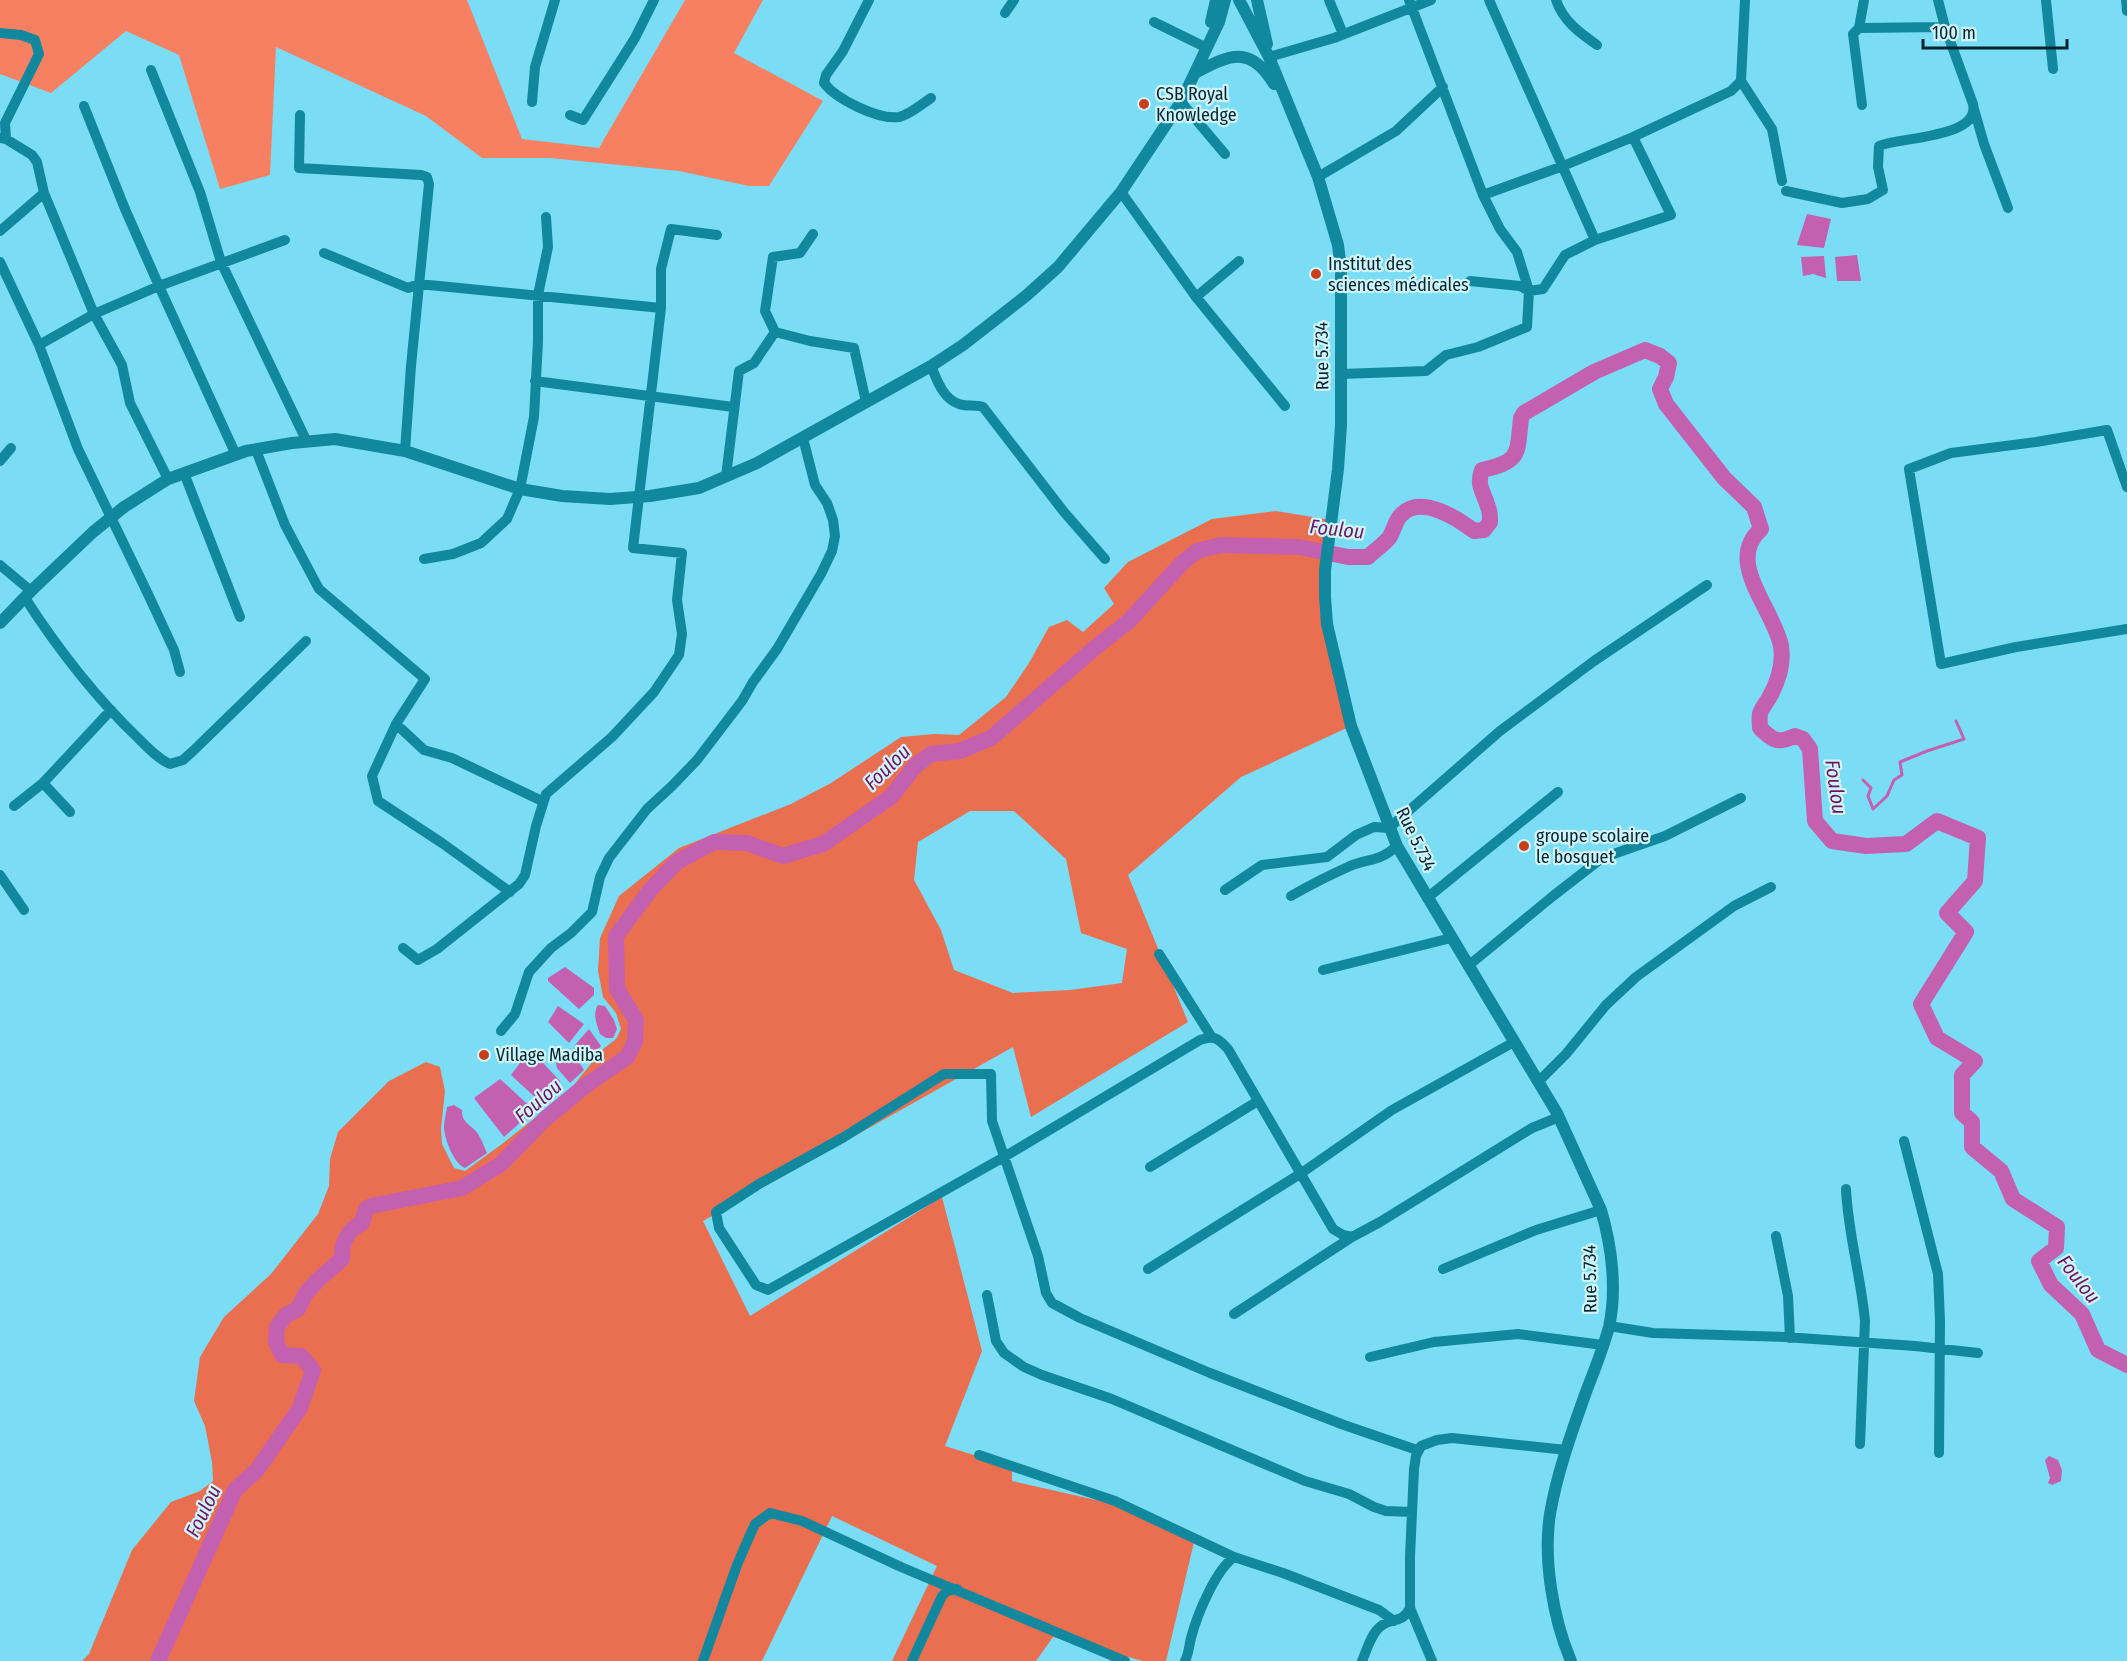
<svg xmlns="http://www.w3.org/2000/svg" width="2127" height="1661" font-family="'Fira Sans Condensed',sans-serif">
<style>
.green{fill:#f88062}
.forest{fill:#ea6f50;fill-rule:evenodd}
.water{fill:#c460b0}
.lines{fill:none;stroke-linecap:round;stroke-linejoin:round}
.stream{stroke:#c460b0;stroke-width:3}
.river{stroke:#c460b0;stroke-width:16}
.minor{stroke:#12889e;stroke-width:10}
.tertiary{stroke:#12889e;stroke-width:12}
.poi-dot{fill:#c83f19;stroke:#d0f5fe;stroke-width:2}
.labels{text-anchor:middle;stroke-width:4.5;stroke-linejoin:round;paint-order:stroke}
.poi-label{font-size:18px;fill:#04252c;stroke:#d0f5fe;text-anchor:start}
.street-label{font-size:18px;fill:#04252c;stroke:#d0f5fe}
.water-label{font-size:20px;font-style:italic;fill:#701361;stroke:#d0f5fe}
</style>
<rect width="100%" height="100%" fill="#7addf5"/>
<!-- green -->
<path class="green" d="M0 0H467L522 139 599 148 685 0H763L734 53 823 101 769 186H749L679 171 550 158H482L426 116 276 47 270 175 220 189 179 55 126 31 51 93 0 74Z"/>
<!-- forest -->
<path class="forest" d="M1276 511 1331 520 1325 597 1351 726 1241 777 1128 875 1188 1022 1031 1117 1013 1047 703 1221 750 1316 942 1197 982 1351 945 1446 1012 1467V1481L1127 1507 1194 1542 1166 1661H1143L1053 1637 1036 1661H892L937 1566 832 1516 762 1661H82L89 1654 132 1550 171 1502 200 1491 213 1481 212 1462 205 1426 194 1401 200 1357 224 1317 271 1274 318 1214 329 1186 330 1159 338 1132 389 1081 426 1062 440 1067 445 1091 441 1129 442 1144 454 1168 465 1171 502 1144 569 1091 603 1049 616 1039 621 1029 616 1013 603 997 598 971 600 938 619 896 679 848 791 804 831 783 901 737 934 734 959 735 1006 697 1029 663 1049 627 1067 620 1083 632 1114 604 1104 588 1128 562 1212 519ZM970 811H1014L1066 859 1081 933 1127 949 1122 983 1070 990 1013 993 954 970 941 930 914 880 918 842Z"/>
<!-- water -->
<path class="water" d="M1807 214 1831 219 1824 248 1797 245Z
M1857 255 1861 281H1837L1835 257Z
M1824 256 1826 278 1813 274 1803 276 1801 257Z
M565 967 594 988V995L579 1009 548 981V978Z
M598 1005 605 1006 614 1020 617 1029 613 1038H606L600 1034C597 1025 592 1014 598 1005Z
M558 1006 584 1024 569 1043 548 1022Z
M589 1029 601 1046 586 1063 576 1051 575 1045Z
M532 1051 560 1081 554 1094 538 1100 511 1075 528 1052Z
M570 1053H573L584 1070 570 1083 557 1068 556 1063Z
M500 1079 534 1110 504 1137 474 1098Z
M454 1105 462 1110C461 1123 472 1125 478 1134 482 1140 484 1147 487 1153L465 1168C454 1164 444 1138 444 1127 444 1120 446 1114 447 1107Z
M2049 1456 2058 1460 2062 1470 2061 1481 2052 1485 2048 1483 2050 1478 2045 1460Z"/>
<g class="lines">
<!-- stream -->
<path class="stream" d="M1863 780 1871 788 1868 796 1873 809 1887 796 1894 780 1902 775 1900 762 1927 751 1964 739 1956 721"/>
<!-- river -->
<path class="river" d="M158 1661 235 1490 257 1470 300 1408 313 1370 301 1356 282 1355 276 1342 277 1327 286 1315 298 1309 306 1293 318 1280 342 1259C341 1243 348 1230 362 1223L366 1209 371 1206 462 1188 501 1164 545 1119 585 1086 627 1057 635 1042 636 1020 617 989 616 936 651 889 677 862 714 842 747 843 783 856 823 844 891 797 915 766 931 754 960 751 991 738 1097 646 1129 621 1182 563 1197 551 1221 545 1299 547 1348 557H1368C1374 551 1383 545 1389 538 1394 531 1395 520 1402 514 1421 495 1457 518 1474 531L1484 530 1490 522C1490 517 1490 511 1488 507 1484 492 1476 486 1482 470 1521 461 1517 455 1521 418L1524 413 1594 372 1645 350 1660 356 1669 363 1666 377 1660 389 1666 404 1724 478 1754 507 1761 529C1724 562 1774 609 1781 646 1784 665 1778 682 1769 698 1766 703 1761 709 1760 714 1759 719 1760 724 1760 728 1774 741 1777 744 1795 736L1803 739 1810 749 1815 821 1832 841 1866 846 1906 844 1937 821 1978 838 1975 881 1947 913 1966 932 1921 1004 1937 1038 1975 1061 1962 1075V1113L1972 1122V1147L2001 1171 2013 1199 2057 1227 2056 1248 2039 1261 2051 1285 2082 1314 2098 1350 2127 1365"/>
<!-- minor -->
<path class="minor" d="M869 0 843 51 826 75 824 83C836 99 878 120 899 117 909 115 922 104 931 98
M1329 0 1343 34
M1489 0 1595 240
M1556 0C1563 21 1580 33 1597 45
M1745 0 1741 81 1772 129 1782 181
M2046 0 2053 69
M2126 0 2127 11
M1005 13 1014 0
M1154 22 1203 46
M1859 28 1945 27
M0 33 21 35 35 40 39 54 5 123 6 139
M1269 57 1334 38 1431 0
M151 70 200 192 221 262 307 442
M532 102 535 67 555 0
M1181 102 1225 154
M1862 105 1853 34 1859 28 1864 0
M84 106 125 209 159 286 94 314 122 365 130 403 168 479
M1974 109 1984 144 2008 208
M300 115 299 168 421 175 427 177 429 184 411 366 405 451
M570 115 583 120 635 38 654 0
M0 138 6 139 32 155 37 162 44 193 94 314 39 345
M1318 177 1396 131 1443 87
M1786 191 1842 203 1868 199 1883 190 1878 167 1879 146C1899 137 1981 138 1973 104L1945 27 1938 0
M1121 192 1196 297 1239 261
M1483 195 1563 166 1633 137 1731 91 1741 81
M0 231 44 193
M813 234 800 253 773 257 765 311 775 332 810 341 854 348 866 402
M324 253 408 288 419 284 661 308
M0 262 39 345 78 449 147 592 174 650 180 672
M1470 281 1520 286 1529 291 1543 289 1565 255 1595 240 1671 215 1633 137
M1196 297 1285 406
M931 366C937 380 943 399 959 404 967 407 974 404 983 407L1064 512 1105 559
M1341 374 1426 371 1446 355 1478 347 1527 327 1529 291 1517 252 1500 229 1483 195 1409 0
M535 381 733 407
M256 450 285 525 319 589 425 679 396 724 372 776 378 801 442 843 510 892
M236 455 159 286 285 240
M0 461 11 448
M184 473 240 617
M726 476 739 371 754 363 775 332
M2127 487 2107 430 2036 442 1951 453 1909 469 1941 664 2016 647 2127 629
M424 559 453 554 481 543 507 519 520 489 534 417 538 341V295L548 247 546 217
M0 565 31 591
M25 598C58 649 94 696 138 738 147 747 158 759 170 764L183 760 193 751 306 641
M396 724 424 750 452 758 542 801
M43 783 111 710
M14 806 43 783 70 812
M0 875 24 910
M1225 890 1262 865 1327 857 1356 835 1374 827 1389 828 1500 731 1594 661 1707 585
M1291 896C1310 885 1330 875 1350 866 1370 858 1379 862 1397 846
M1427 898 1558 792
M403 948 418 960 437 949 519 884 525 875 536 826 546 794 612 737 654 692 679 655 682 634 677 600 682 553 633 548 661 308V269L671 229 717 235
M1159 954 1211 1036
M1468 966 1553 896 1602 858 1665 836 1741 798
M1323 970 1451 938
M501 1031 515 1014 529 972 551 948 571 933 592 912 600 877 609 858 647 809 672 786 697 760 742 701 753 682 777 649 821 574 832 551 835 536 833 520 827 503 815 485 803 438
M1538 1082 1566 1054 1606 1005 1636 977 1734 906 1771 887
M1904 1141 1938 1274 1940 1321 1939 1453
M1150 1167 1258 1101
M1846 1189C1848 1234 1861 1277 1865 1321L1860 1444
M1776 1236 1788 1296 1790 1338
M1352 1237 1343 1235 1333 1229 1228 1049C1218 1038 1214 1035 1200 1040L1004 1157 768 1290 756 1285 719 1228 716 1212 759 1184 844 1137 944 1074H991L992 1121 1038 1256 1046 1293 1052 1303 1080 1318 1210 1373 1344 1425 1417 1450
M1148 1269 1300 1174 1392 1110 1514 1042
M1443 1269 1536 1230 1601 1210
M987 1295 996 1341 1004 1353 1024 1367 1042 1375 1112 1399 1305 1481 1349 1494 1374 1507 1386 1511 1412 1512
M1234 1314 1352 1237 1380 1222 1532 1128 1559 1117
M1609 1326 1653 1333 1785 1337 1915 1346 1978 1353
M1370 1357 1434 1342 1518 1334 1603 1345
M979 1455 1115 1501 1234 1557 1283 1573 1379 1610 1394 1621
M1410 1608 1432 1661
M703 1661 737 1565 750 1535 755 1524 770 1513 802 1521 901 1567 1125 1661
M912 1661 942 1596 947 1591 957 1589
M1185 1661C1189 1653 1189 1646 1191 1638 1197 1615 1215 1571 1234 1557
M1362 1661C1367 1650 1371 1633 1381 1626 1393 1617 1402 1624 1410 1608V1556L1414 1469 1416 1456 1421 1446 1437 1440 1452 1438 1566 1450"/>
<!-- tertiary -->
<path class="tertiary" d="M1239 0 1269 57 1318 177 1338 245 1341 269V425L1338 469 1325 570V597L1327 624 1351 726 1397 846 1557 1113 1601 1210C1612 1247 1617 1290 1609 1327 1603 1349 1594 1371 1586 1392 1572 1431 1557 1473 1550 1514 1543 1559 1553 1619 1571 1661
M1257 0 1267 44
M1211 22 1216 0
M1195 73C1229 55 1250 44 1274 84
M0 623 31 591 93 532 124 507 168 479 246 451 292 443 335 439 405 451 520 489 562 496 610 499 650 496 699 488 757 463 931 366 963 345 1027 295 1058 267 1121 192 1181 102 1219 22 1225 0"/>
</g>
<!-- markers -->
<g class="poi-dot">
<circle cx="1144" cy="104" r="6"/>
<circle cx="1316" cy="274" r="6"/>
<circle cx="1524" cy="846" r="6"/>
<circle cx="484" cy="1055" r="6"/>
</g>
<g class="labels">
<!-- poi labels -->
<g class="poi-label">
<text x="1156" y="100">CSB Royal<tspan x="1156" dy="21">Knowledge</tspan></text>
<text x="1328" y="270">Institut des<tspan x="1328" dy="21">sciences médicales</tspan></text>
<text x="1536" y="842">groupe scolaire<tspan x="1536" dy="21">le bosquet</tspan></text>
<text x="496" y="1061">Village Madiba</text>
</g>
<!-- street labels -->
<g class="street-label">
<text transform="translate(1322 356) rotate(-91)" y="6">Rue 5.734</text>
<text transform="translate(1416 839) rotate(64)" y="6">Rue 5.734</text>
<text transform="translate(1590 1279) rotate(-91)" y="6">Rue 5.734</text>
</g>
<!-- water labels -->
<g class="water-label">
<text transform="translate(1337 529) rotate(6)" y="7">Foulou</text>
<text transform="translate(887 767) rotate(-44)" y="7">Foulou</text>
<text transform="translate(1836 787) rotate(82)" y="7">Foulou</text>
<text transform="translate(538 1101) rotate(-41)" y="7">Foulou</text>
<text transform="translate(2079 1279) rotate(52)" y="7">Foulou</text>
<text transform="translate(203 1511) rotate(-64)" y="7">Foulou</text>
</g>
</g>
<!-- scale -->
<path d="M1923 39v9h144v-9" fill="none" stroke="#04252c" stroke-width="3"/>
<text x="1932" y="39" font-size="18" fill="#04252c" stroke="#d0f5fe" stroke-width="4.5" paint-order="stroke">100 m</text>
</svg>
